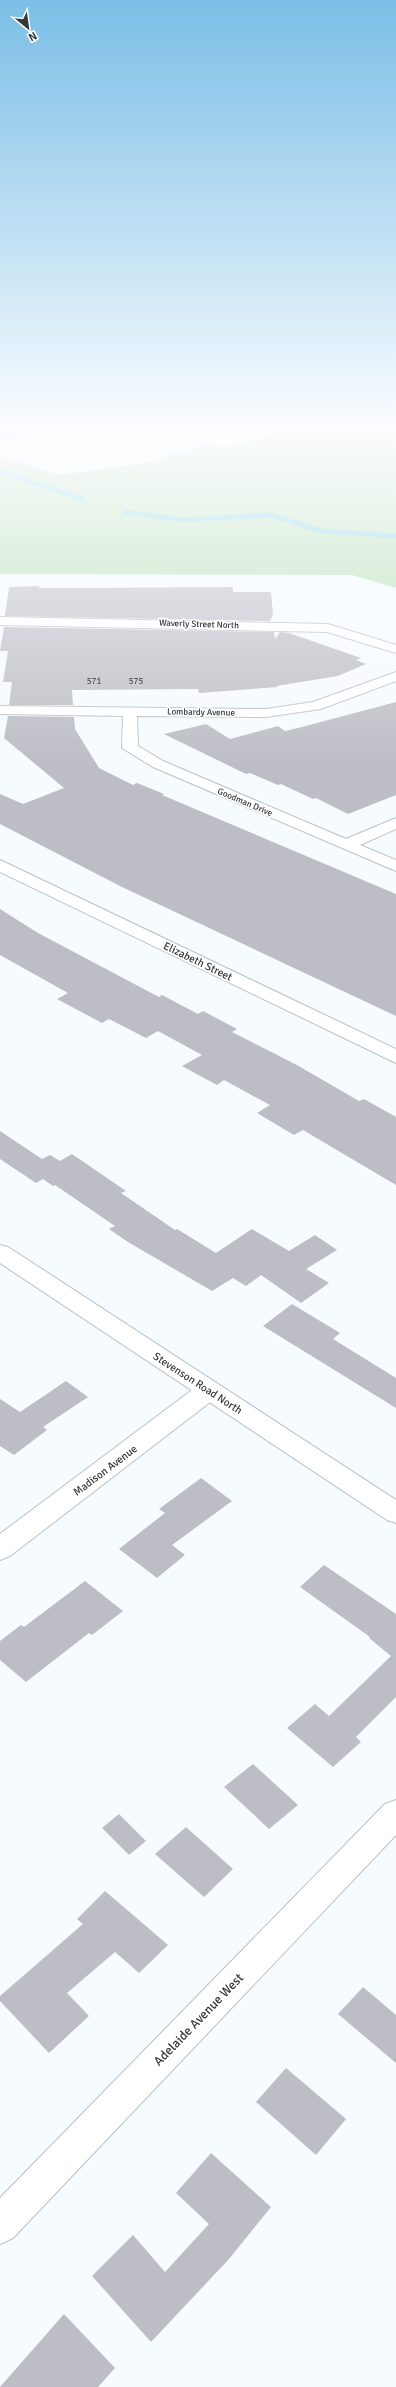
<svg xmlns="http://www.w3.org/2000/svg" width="396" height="2387" font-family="Signika,sans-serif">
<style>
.green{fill:#b6dcb1}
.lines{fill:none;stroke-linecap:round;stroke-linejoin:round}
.stream{stroke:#79cde4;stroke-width:4.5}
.building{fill:#bdbdc5}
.lane-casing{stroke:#bac0c5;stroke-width:7}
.street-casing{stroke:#bac0c5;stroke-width:2}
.secondary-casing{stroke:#bac0c5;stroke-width:2}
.primary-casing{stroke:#d7d7d7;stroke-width:2}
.lane{stroke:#fff;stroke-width:6}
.street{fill:#fff;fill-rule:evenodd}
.secondary{fill:#fff;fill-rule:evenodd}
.primary{fill:#92d3da;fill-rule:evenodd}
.labels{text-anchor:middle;stroke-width:3.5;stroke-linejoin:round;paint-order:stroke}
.far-street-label{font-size:9px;fill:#353739;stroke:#fff}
.number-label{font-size:9px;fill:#57585c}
.street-label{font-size:11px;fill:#353739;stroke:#fff}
.near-street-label{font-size:13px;fill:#353739;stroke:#fff}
</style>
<rect width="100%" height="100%" fill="#f6fbff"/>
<!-- green -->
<path class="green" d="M281 432H396V588L352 575 0 574V457L59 475 141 464 207 444 225 447Z"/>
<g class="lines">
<!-- stream -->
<path class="stream" d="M0 471 83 499
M125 512 183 520 271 515 322 531 396 536"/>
</g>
<!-- building -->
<path class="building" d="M39 586V588H81L233 587V592H271L273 614 270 621 5 616 9 587Z
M4 627 274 632 275 639 280 632 289 633 361 658 356 660 366 664 338 676 276 686 278 687 199 693 198 689 72 690 73 705H9L12 682H3L8 651H0Z
M396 702V795L348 814 316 798 313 799 281 784 278 785 250 773 246 774 164 734 206 724 230 739 278 726 285 731 298 728Z
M8 716 74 717 75 729 99 768 133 785 137 783 164 794 162 795 396 894V1016L122 887 0 824V794L23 804 64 788 4 738Z
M0 909 38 933 159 997 162 995 198 1014 203 1011 237 1029 232 1032 295 1064 359 1101 364 1099 396 1117V1185L303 1130 294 1135 257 1113 270 1105 224 1080 217 1085 182 1066 202 1055 158 1031 146 1038 109 1019 102 1023 57 999 68 993 0 955Z
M0 1131 42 1159 50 1155 60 1161 72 1154 126 1191 121 1193 175 1230 177 1229 216 1253 252 1229 289 1251 315 1235 337 1250 306 1269 329 1283 301 1303 261 1275 246 1286 233 1278 212 1291 128 1242 109 1229 115 1226 55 1185 53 1186 43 1179 36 1183 0 1159Z
M292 1304 340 1333 333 1339 396 1378V1408L263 1326Z
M66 1381 88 1397 43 1427 47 1430 14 1455 0 1446V1399L20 1412Z
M201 1478 232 1501 172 1545 185 1555 157 1578 119 1549 165 1513 159 1509Z
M324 1565 396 1614V1697L356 1737 361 1742 333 1767 287 1728 315 1704 329 1716 391 1656 369 1638 370 1637 300 1587Z
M85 1581 123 1611 92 1635 89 1633 26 1682 0 1660V1641L21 1625 24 1627Z
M253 1764 298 1805 269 1829 224 1787Z
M119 1814 146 1841 129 1855 102 1828Z
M186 1827 233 1869 204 1897 155 1854Z
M105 1891 168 1945 139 1973 115 1952 67 1993 89 2016 49 2053 0 2001V1996L83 1924 77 1919Z
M363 1987 396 2015V2063L338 2014Z
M286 2068 346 2119 316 2155 256 2102Z
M211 2153 271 2207 229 2259 151 2342 92 2276 133 2235 165 2272 209 2224 176 2193Z
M64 2314 115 2368 98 2387H0Z"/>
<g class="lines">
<defs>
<path id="lane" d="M181 432 198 433 226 442 257 432"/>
<path id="street" d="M0 617 328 624 396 645V653L327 632 0 625Z
M396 672V681L321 709 266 717 137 716 138 746 163 761 346 839 396 818V829L360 845 396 860V871L153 767 122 748 123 716 0 714V706L266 709 313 702Z
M0 860 396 1049V1063L0 872Z
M209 1381 218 1384 221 1390 218 1396 10 1556 0 1560V1534L200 1384Z"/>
<path id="secondary" d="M0 1245 8 1247 396 1500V1523L387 1520 0 1263Z
M396 1800V1835L13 2238 0 2244V2198L385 1804Z"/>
<path id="primary" d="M9 432H25L0 441V435Z"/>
</defs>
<!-- lane casing -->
<use href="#lane" class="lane-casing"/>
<!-- street casing -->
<use href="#street" class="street-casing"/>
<!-- secondary casing -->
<use href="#secondary" class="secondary-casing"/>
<!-- primary casing -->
<use href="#primary" class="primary-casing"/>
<!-- lane -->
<use href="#lane" class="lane"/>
<!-- street -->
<use href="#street" class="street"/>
<!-- secondary -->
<use href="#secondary" class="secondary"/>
<!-- primary -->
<use href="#primary" class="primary"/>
</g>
<!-- sky -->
<linearGradient id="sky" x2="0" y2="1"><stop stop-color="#7bbee6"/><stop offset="0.56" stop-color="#fbfdff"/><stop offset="1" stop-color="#fbfdff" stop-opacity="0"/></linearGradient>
<rect width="396" height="766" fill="url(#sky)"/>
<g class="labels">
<!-- far-street labels -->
<g class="far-street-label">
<text transform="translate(199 624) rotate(2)" y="3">Waverly Street North</text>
<text transform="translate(201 712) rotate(1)" y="3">Lombardy Avenue</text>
<text transform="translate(245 802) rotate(23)" y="3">Goodman Drive</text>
</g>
<!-- number labels -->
<g class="number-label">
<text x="94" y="684">571</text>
<text x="136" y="684">575</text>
</g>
<!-- street labels -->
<g class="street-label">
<text transform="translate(198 961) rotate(26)" y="4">Elizabeth Street</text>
<text transform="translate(198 1383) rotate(33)" y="4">Stevenson Road North</text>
<text transform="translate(105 1470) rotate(-37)" y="4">Madison Avenue</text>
</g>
<!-- near-street labels -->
<g class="near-street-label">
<text transform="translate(198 2019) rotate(-46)" y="5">Adelaide Avenue West</text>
</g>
</g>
<!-- north arrow -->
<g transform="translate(28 28) rotate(151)" stroke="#ffffff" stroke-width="3" paint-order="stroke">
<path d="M0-3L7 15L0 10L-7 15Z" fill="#353739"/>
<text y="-6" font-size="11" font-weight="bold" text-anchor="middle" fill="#353739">N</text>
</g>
</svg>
